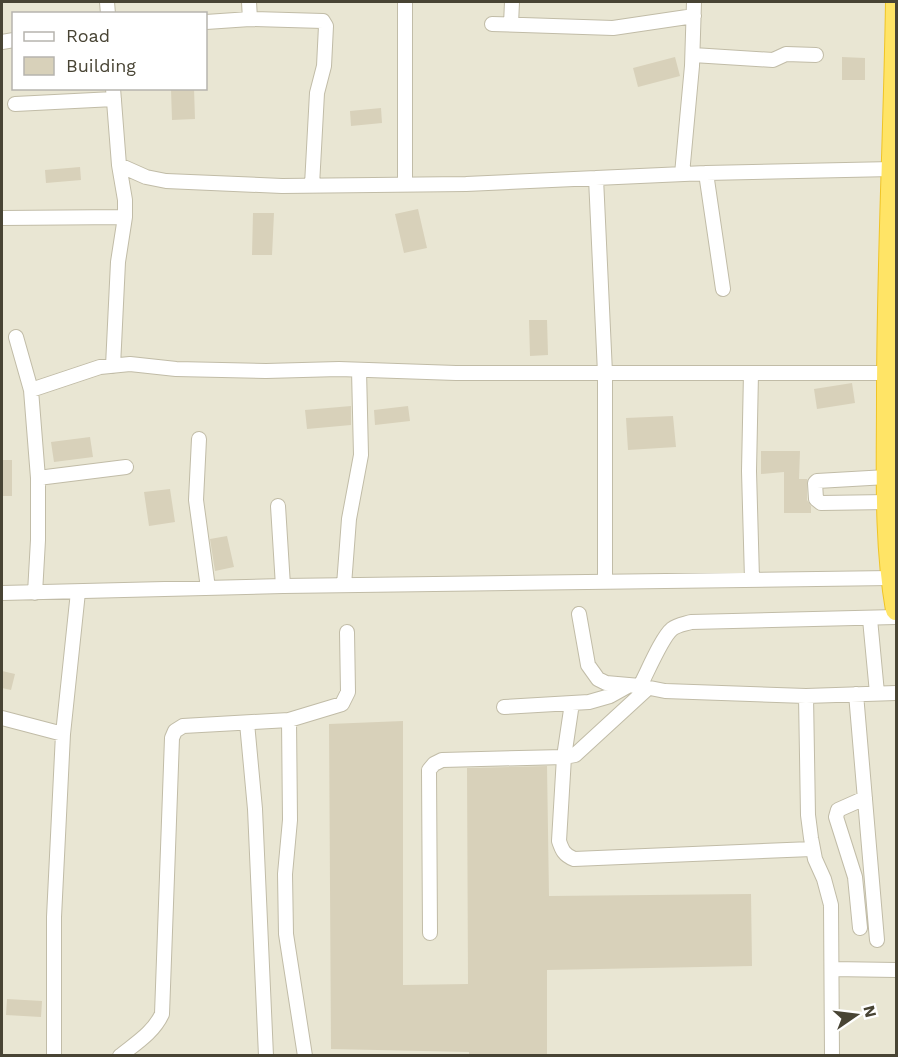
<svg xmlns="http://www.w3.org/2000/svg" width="898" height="1057" font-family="'Work Sans',sans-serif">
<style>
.residential{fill:#e9e6d3;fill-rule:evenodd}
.building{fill:#d8d1ba}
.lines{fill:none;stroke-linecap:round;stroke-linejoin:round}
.minor-casing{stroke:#c1bca7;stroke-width:16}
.highway-casing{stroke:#f0c425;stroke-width:22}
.minor{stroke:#fff;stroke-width:14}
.highway{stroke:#ffe466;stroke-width:20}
</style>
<rect width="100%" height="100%" fill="#f5f3e6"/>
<!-- residential -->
<path class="residential" d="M2 2H896V1055H2ZM14 14H206V88H14Z"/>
<!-- building -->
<path class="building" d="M675 57 680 76 638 87 633 68Z
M842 57 865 58V80H842Z
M194 88 195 119 172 120 171 89Z
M381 108 382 123 351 126 350 111Z
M80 167 81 180 46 183 45 170Z
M418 209 427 248 404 253 395 214Z
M253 213H274L272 255H252Z
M529 320H547L548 355 530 356Z
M852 383 855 403 817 409 814 389Z
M351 406V425L307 429 305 410Z
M408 406 410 421 375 425 374 410Z
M673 416 676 447 628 450 626 418Z
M90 437 93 457 54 462 51 442Z
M761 451H800L799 479H807V500L811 506V513H784V472L761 474Z
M2 460H12V496H2Z
M170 489 175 522 149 526 144 492Z
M227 536 234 567 215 571 210 539Z
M2 671 15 674 11 690 2 688Z
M403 721V985L468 984 467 768 547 766 549 896 751 894 752 966 547 970V1056H469V1052L331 1049 329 724Z
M7 999 42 1001 41 1017 6 1015Z"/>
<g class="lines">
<defs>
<path id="minor" d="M107 2 108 14
M249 2 250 19
M405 2V184
M206 22 250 19 323 21 326 26 324 66 317 93 312 185
M492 24 613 28 694 16
M511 24 512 2
M2 42 14 40
M693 55 773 60 786 54 816 55
M15 104 114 99
M119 165 146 177 166 181 282 186 466 184 706 173 893 169
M706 173 723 289
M682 174 692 66 694 2
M596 178 605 373V582
M2 218 125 217
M16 337 31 390 38 478V540L35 593
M113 366 118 262 125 217V200L119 165 113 88
M751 373 749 471 752 579
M31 390 100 367 130 364 176 369 266 371 339 369 456 373H887
M199 439 196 500 208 588
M887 477 817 481 815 483 816 499 821 503 888 502
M38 478 126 467
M278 506 283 586
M344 585 349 519 361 455 359 370
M2 593 283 586 891 578
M579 614 588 665 598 679 606 683 640 686 665 691 806 696 896 693
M870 619 877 693
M640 686C647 673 662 637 672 629 677 625 685 624 691 622L896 617
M856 694 877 940
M806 696 808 815 811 838 815 859 824 879 831 905 832 1056
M572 703 564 757 559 841C562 850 564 855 574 859L812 849
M504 707 589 702 610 696 628 686
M2 718 63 734
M289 720 290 820 285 874 286 934 305 1056
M247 723 255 809 266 1056
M860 928 855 877 836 817 838 810 865 798
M430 933 429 770 434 764 442 760 564 757 575 755 648 688
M832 969 896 970
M54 1056V917L63 734 78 592
M120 1056C136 1043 153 1033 162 1014L172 738 175 731 183 726 289 720 342 704 348 692 347 632"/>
<path id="highway" d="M896 2C894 133 887 265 887 397 887 468 884 541 896 610"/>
</defs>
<!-- minor casing -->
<use href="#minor" class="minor-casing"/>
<!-- highway casing -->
<use href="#highway" class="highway-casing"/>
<!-- minor -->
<use href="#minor" class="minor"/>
<!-- highway -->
<use href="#highway" class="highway"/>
</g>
<!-- border -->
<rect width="898" height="1057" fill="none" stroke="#484434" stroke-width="6"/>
<!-- legend -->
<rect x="12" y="12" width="195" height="78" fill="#ffffff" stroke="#b6b4ae" stroke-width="1.5"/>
<rect x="24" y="32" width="30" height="9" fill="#ffffff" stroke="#b6b4ae" stroke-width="1.5"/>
<text x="66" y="42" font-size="18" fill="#484434">Road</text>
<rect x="24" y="57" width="30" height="18" fill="#d8d1ba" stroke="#b6b4ae" stroke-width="1.5"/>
<text x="66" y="72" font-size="18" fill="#484434">Building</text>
<!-- north arrow -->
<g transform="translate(856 1015) rotate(76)" stroke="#ffffff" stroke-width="4.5" paint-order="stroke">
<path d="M0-4.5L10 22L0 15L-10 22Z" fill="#484434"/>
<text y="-9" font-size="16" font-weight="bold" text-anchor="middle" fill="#484434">N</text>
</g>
</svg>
